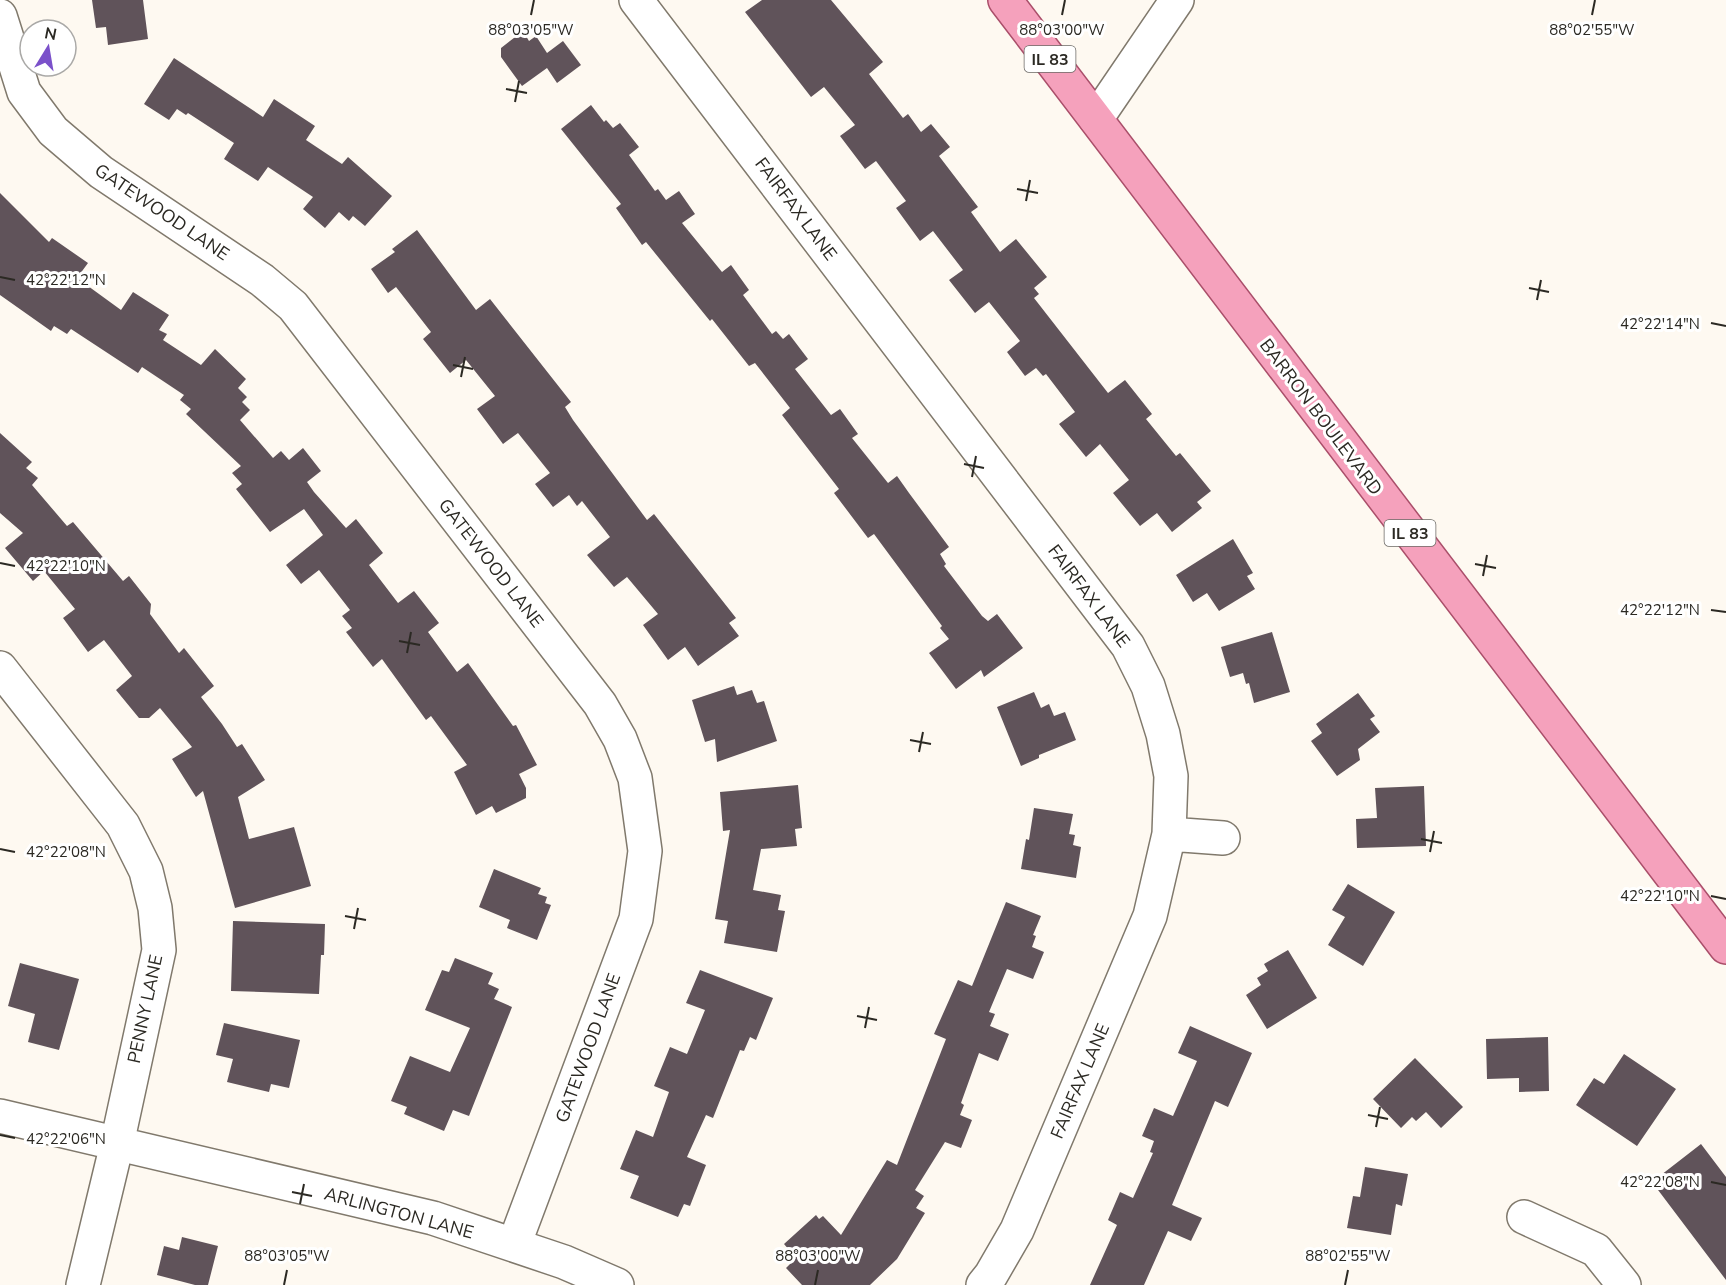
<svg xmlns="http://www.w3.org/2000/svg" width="1726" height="1285" font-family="'Nunito Sans',sans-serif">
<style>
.building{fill:#60535a}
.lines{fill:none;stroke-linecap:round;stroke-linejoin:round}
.minor-casing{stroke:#80796c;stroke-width:36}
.major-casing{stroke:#aa4f6a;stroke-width:36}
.minor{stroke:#fff;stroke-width:33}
.major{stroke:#f5a1bc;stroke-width:33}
.ticks{fill:none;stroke:#2b2923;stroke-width:2}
.labels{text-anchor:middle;stroke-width:6;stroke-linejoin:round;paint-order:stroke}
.shield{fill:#fff;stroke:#6b6965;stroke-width:1.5}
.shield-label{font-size:16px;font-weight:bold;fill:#2b2923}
.street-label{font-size:18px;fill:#2b2923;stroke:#fff}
.ticks-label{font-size:15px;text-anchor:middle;fill:#2b2923;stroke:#fff;stroke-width:6;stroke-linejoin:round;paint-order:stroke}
</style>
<rect width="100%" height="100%" fill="#fef9f1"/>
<!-- building -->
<path class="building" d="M92 0H143L148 39 108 45 106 27 96 28Z
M762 0H831L883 62 869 74 903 118 908 114 921 132 931 124 950 147 939 156 978 207 971 212 1000 252 1016 239 1047 277 1034 288 1039 294 1034 298 1108 393 1125 380 1152 414 1146 419 1176 456 1180 453 1211 491 1197 502 1202 508 1172 532 1157 513 1140 526 1113 493 1129 480 1100 444 1086 457 1059 424 1075 412 1046 374 1043 376 1036 368 1025 376 1007 352 1020 341 989 302 975 313 949 280 963 270 933 231 920 241 896 208 906 201 876 161 865 169 840 136 855 125 824 87 811 97 745 12Z
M523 31 529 41 536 36 547 53 563 41 581 65 557 83 547 68 522 86 501 57V48Z
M174 58 263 117 274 99 315 126 306 140 342 164 348 157 392 196 365 226 353 216 349 221 339 212 325 228 303 209 313 197 268 167 258 181 224 159 234 143 188 113 186 115 177 109 169 120 144 104Z
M591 105 604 122 606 120 613 128 620 123 639 147 629 155 655 191 658 189 666 200 679 191 695 214 682 223 722 272 731 265 749 290 743 295 772 334 776 331 783 339 789 334 808 359 795 369 831 415 840 409 858 434 852 438 888 483 897 476 909 493 949 547 940 554 946 564 944 566 982 616 988 621 997 614 1023 648 984 677 981 670 956 689 929 653 949 639 940 628 942 626 874 534 868 538 834 493 839 489 782 415 790 408 755 363 749 366 712 319 710 321 646 242 642 245 616 208 621 204 561 129Z
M0 193 49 242 52 238 88 263 77 278 121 310 133 292 169 315 159 330 167 334 163 340 201 365 215 349 246 379 238 388 247 397 242 402 250 410 240 420 273 458 281 451 289 460 303 448 321 471 307 482 314 492 346 528 356 519 383 553 369 565 398 603 414 591 439 623 428 632 457 672 468 663 513 726 516 725 537 765 519 774 526 788V798L496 813 492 806 476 815 454 772 467 765 431 716 426 720 382 659 373 667 346 632 352 628 342 616 350 610 319 570 301 584 286 565 323 535 304 509 270 532 236 489 242 484 232 473 241 466 186 414 191 409 180 400 184 395 142 367 138 373 71 329 67 334 54 326 51 331 0 295Z
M417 230 476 310 490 299 571 402 565 407 573 420 647 520 654 514 736 618 729 623 739 636 698 666 685 647 668 660 643 625 658 614 627 577 614 587 587 555 610 537 582 501 577 506 569 495 553 507 535 484 550 473 518 433 503 444 477 409 495 396 466 360 450 373 423 339 431 332 396 287 388 293 371 269 395 252 392 249Z
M0 433 32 462 26 468 38 478 32 485 67 526 73 522 123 581 129 576 151 604 150 614 179 653 184 648 214 686 201 697 222 724 237 747 242 744 265 780 238 797 249 839 294 827 311 886 235 908 203 791 196 797 172 759 192 747 160 708 149 718H139L116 690 132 676 104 640 88 652 63 618 75 609 44 571 33 581 5 548 23 533 0 513Z
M1233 539 1253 573 1247 576 1255 589 1219 611 1207 593 1193 602 1176 575Z
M1272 632 1290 692 1254 703 1249 683 1246 684 1243 673 1230 677 1221 647Z
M734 686 737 695 752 690 757 703 764 701 777 741 717 762 715 739 705 742 692 700Z
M1034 692 1041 708 1049 704 1054 716 1065 712 1076 740 1039 755V758L1021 766 997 707Z
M1358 693 1375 716 1370 719 1380 732 1358 749 1360 760 1337 776 1311 741 1322 733 1316 724Z
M798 785 802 828 795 829 797 846 761 849 753 890 781 895 778 910 785 911 777 952 724 943 728 921 715 919 730 830 723 831 720 792Z
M1424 786 1426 846 1357 848 1356 819 1377 818 1375 788Z
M1034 808 1073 814 1069 834 1075 835 1073 845 1081 847 1076 878 1021 869 1026 839 1029 840Z
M494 869 541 888 538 894 547 897 545 903 551 905 537 940 507 928 510 920 479 907Z
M1348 884 1395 912 1363 966 1328 945 1345 917 1332 910Z
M1006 902 1041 916 1033 935 1036 936 1032 947 1044 952 1033 979 1007 969 989 1012 995 1014 990 1026 1009 1034 998 1061 979 1053 961 1103 964 1105 960 1115 972 1120 961 1148 945 1142 915 1190 924 1196 916 1208 925 1213 897 1259 870 1285H802L786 1268 796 1258 784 1244 816 1215 819 1219 823 1216 841 1235 887 1160 897 1165 946 1039 934 1034 958 980 972 986Z
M233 921 325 924 324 955H321L319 994 231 991Z
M1288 950 1317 998 1267 1029 1246 995 1261 985 1257 978 1268 971 1264 964Z
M455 958 493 973 488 984 499 989 494 999 512 1007 469 1116 453 1110 444 1131 404 1114 407 1107 391 1101 410 1056 450 1072 470 1028 425 1010 442 970 449 972Z
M20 963 79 979 59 1050 28 1042 35 1014 8 1006Z
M700 970 773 998 756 1040 750 1037 744 1051 740 1050 713 1118 706 1115 687 1157 706 1165 690 1206 684 1204 678 1217 630 1198 639 1176 620 1169 636 1130 653 1137 669 1092 654 1086 670 1047 687 1054 705 1010 686 1003Z
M224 1023 300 1040 289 1088 271 1084 269 1092 227 1082 233 1059 216 1055Z
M1190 1026 1252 1053 1228 1107 1215 1101 1172 1205 1202 1218 1191 1241 1168 1231 1144 1285H1090L1117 1225 1108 1220 1120 1192 1133 1198 1153 1153 1150 1152 1154 1141 1142 1136 1154 1108 1173 1116 1197 1061 1178 1053Z
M1548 1037 1549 1091 1519 1092V1078L1487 1079 1486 1039Z
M1624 1054 1676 1089 1637 1146 1576 1105 1594 1078 1604 1084Z
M1415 1058 1463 1107 1441 1128 1426 1112 1416 1121 1412 1117 1401 1128 1373 1099Z
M1701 1144 1726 1177V1280L1652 1182Z
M1365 1167 1408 1174 1402 1206 1396 1204 1391 1235 1347 1228 1353 1196 1360 1197Z
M182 1237 218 1246 208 1285H195L157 1275 164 1246 179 1250Z"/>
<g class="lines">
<defs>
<path id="minor" d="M636 0 1128 646 1148 686 1163 734 1171 776 1169 834 1150 916 1017 1230 991 1275 983 1285
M0 16 24 92 53 131 101 172 262 280 293 306 600 704 620 739 635 778 645 851 636 919 514 1245
M1096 119 1177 0
M0 668 123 825 146 871 155 908 159 950 117 1144 83 1285
M1169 834 1223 838
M0 1116 433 1218 564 1262 617 1285
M1524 1217 1596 1250 1624 1285"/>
<path id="major" d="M1005 0 1726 947"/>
</defs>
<!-- minor casing -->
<use href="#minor" class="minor-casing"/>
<!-- major casing -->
<use href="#major" class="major-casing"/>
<!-- minor -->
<use href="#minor" class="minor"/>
<!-- major -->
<use href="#major" class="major"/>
</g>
<!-- ticks -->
<path class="ticks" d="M531 15 534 0M1062 15 1065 0M1592 15 1595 0M506 89 527 93M515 102 519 81M1017 189 1038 193M1026 201 1030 180M0 277 15 280M1529 288 1549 292M1537 300 1541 280M1711 323 1726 326M453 365 473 369M461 377 465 357M964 464 984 468M972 477 976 456M0 563 15 566M1475 564 1496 568M1483 576 1487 555M1711 610 1726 612M399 641 420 645M407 653 411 632M910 740 931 744M919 752 923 732M1421 839 1442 843M0 849 15 852M1430 852 1434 831M1711 896 1726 899M345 916 366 920M354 929 358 908M857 1016 877 1020M865 1028 869 1007M1368 1115 1388 1119M1376 1127 1380 1107M0 1135 15 1138M1711 1182 1726 1185M292 1192 312 1196M300 1204 304 1184M284 1285 287 1270M815 1285 818 1270M1345 1285 1348 1270"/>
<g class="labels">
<!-- shield labels -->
<g class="shield">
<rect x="1024.5" y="46" width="51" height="26" rx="4.5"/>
<rect x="1384.5" y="520" width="51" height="26" rx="4.5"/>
</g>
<g class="shield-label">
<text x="1050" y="65">IL 83</text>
<text x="1410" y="539">IL 83</text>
</g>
<!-- street labels -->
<g class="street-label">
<text transform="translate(796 209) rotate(53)" y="6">FAIRFAX LANE</text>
<text transform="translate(162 212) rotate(34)" y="6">GATEWOOD LANE</text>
<text transform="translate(1321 417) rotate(53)" y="6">BARRON BOULEVARD</text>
<text transform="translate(491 563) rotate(52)" y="6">GATEWOOD LANE</text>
<text transform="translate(1089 596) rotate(53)" y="6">FAIRFAX LANE</text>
<text transform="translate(145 1009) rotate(-78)" y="6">PENNY LANE</text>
<text transform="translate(588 1048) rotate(-70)" y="6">GATEWOOD LANE</text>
<text transform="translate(1080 1081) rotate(-67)" y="6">FAIRFAX LANE</text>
<text transform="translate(399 1213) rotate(15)" y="6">ARLINGTON LANE</text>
</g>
</g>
<g class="ticks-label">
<text x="531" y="35">88°03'05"W</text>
<text x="1062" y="35">88°03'00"W</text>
<text x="1592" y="35">88°02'55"W</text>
<text x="66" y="285">42°22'12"N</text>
<text x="1660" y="329">42°22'14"N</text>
<text x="66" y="571">42°22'10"N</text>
<text x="1660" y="615">42°22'12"N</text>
<text x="66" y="857">42°22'08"N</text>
<text x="1660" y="901">42°22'10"N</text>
<text x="66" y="1144">42°22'06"N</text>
<text x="1660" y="1187">42°22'08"N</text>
<text x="287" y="1261">88°03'05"W</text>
<text x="818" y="1261">88°03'00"W</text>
<text x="1348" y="1261">88°02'55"W</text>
</g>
<!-- north arrow -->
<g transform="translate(48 48) rotate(11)"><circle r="28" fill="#ffffff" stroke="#aaa9a7" stroke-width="1.5"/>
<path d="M0-4.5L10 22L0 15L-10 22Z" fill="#7b51ca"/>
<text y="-9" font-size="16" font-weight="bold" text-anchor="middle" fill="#2b2923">N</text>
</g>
</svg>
